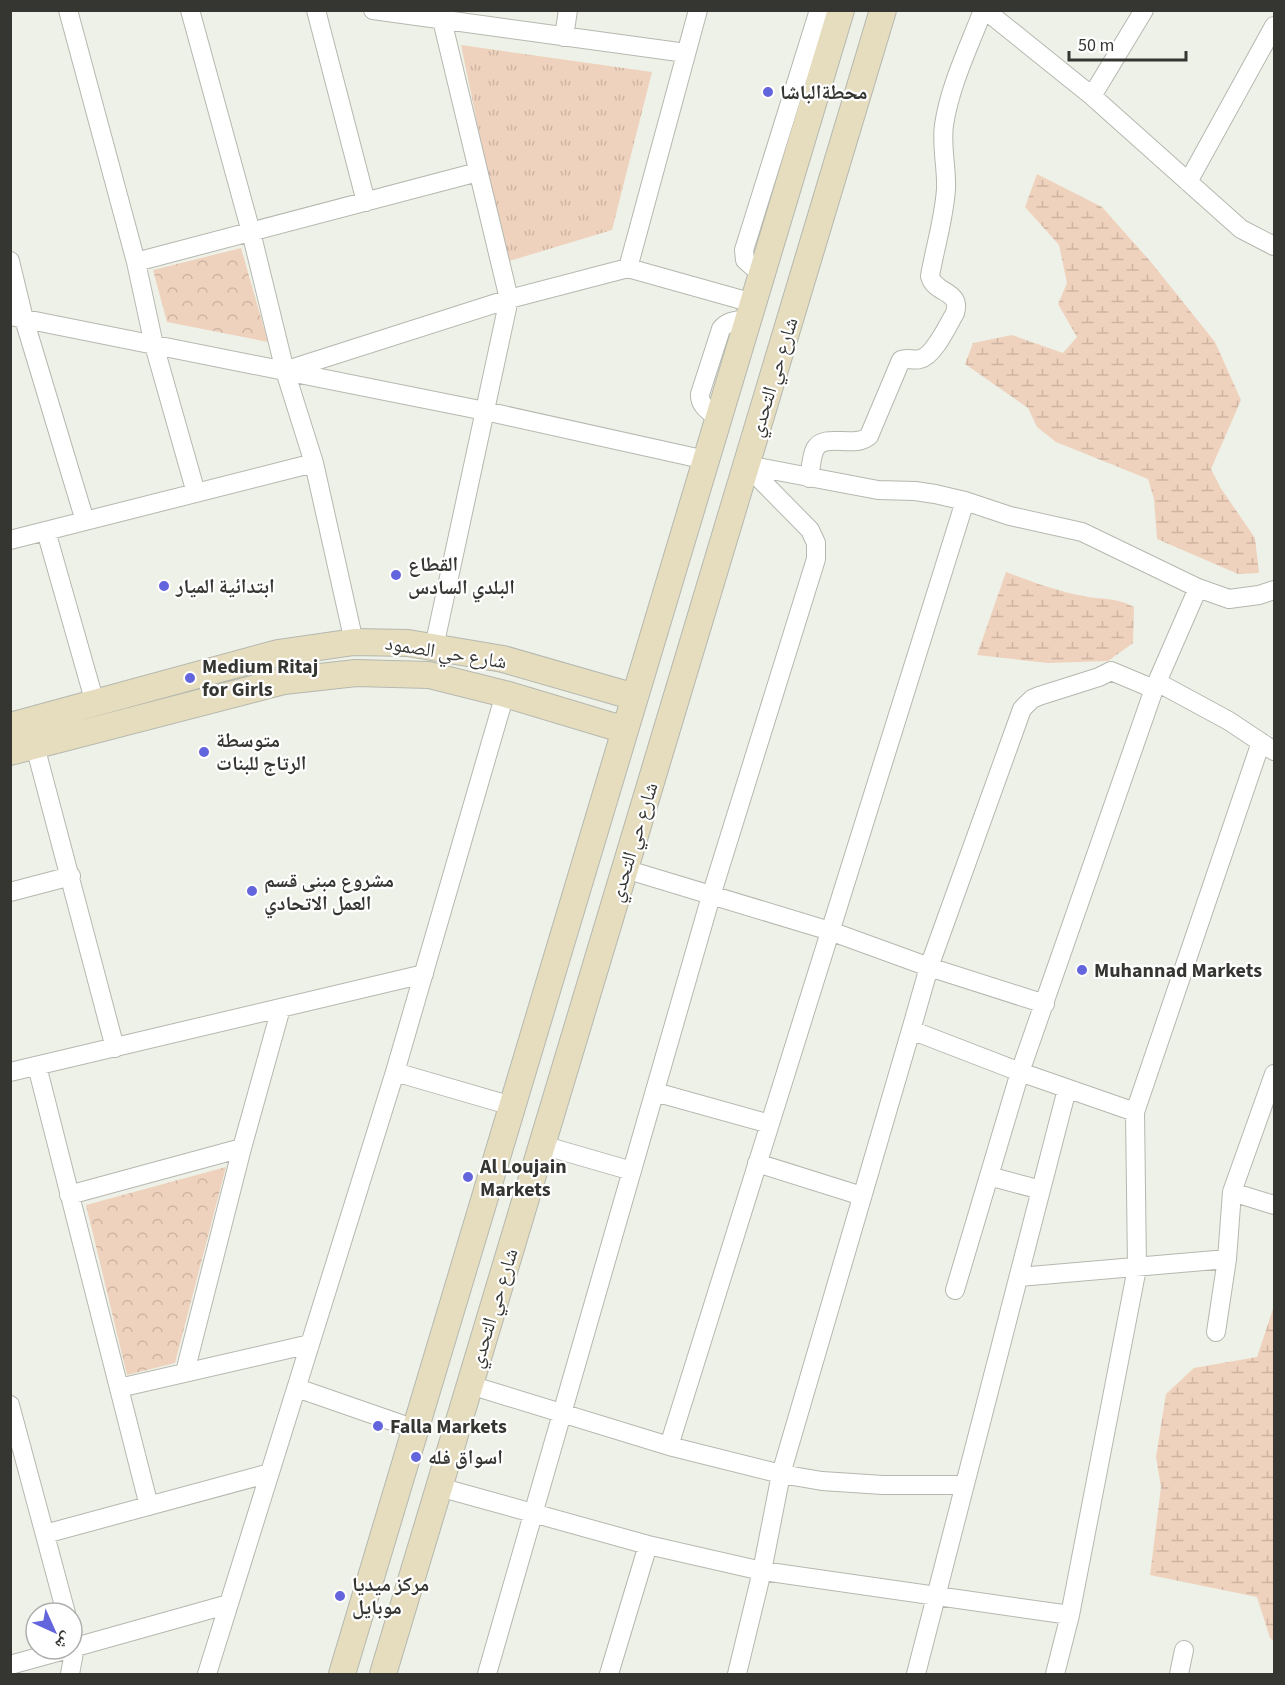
<svg xmlns="http://www.w3.org/2000/svg" width="1285" height="1685" font-family="'Source Sans 3','Noto Naskh Arabic',sans-serif">
<style>
.grass{fill:url(#grass-tufts)}
.forest{fill:url(#forest-crowns)}
.wetland{fill:url(#wetland-marsh)}
.lines{fill:none;stroke-linecap:round;stroke-linejoin:round}
.street-casing{stroke:#b5b8af;stroke-width:20}
.secondary-casing{stroke:#b5b8af;stroke-width:28}
.street{stroke:#fff;stroke-width:18}
.secondary{stroke:#e6dcbe;stroke-width:26}
.poi-dot{fill:#6365dd;stroke:#fff;stroke-width:2}
.labels{text-anchor:middle;stroke-width:4.5;stroke-linejoin:round;paint-order:stroke}
.poi-label{font-size:20px;font-weight:bold;fill:#353632;stroke:#fff;text-anchor:start}
.street-label{font-size:20px;fill:#353632;stroke:#fff}
</style>
<defs>
<pattern id="grass-tufts" width="24" height="20" patternUnits="userSpaceOnUse" patternTransform="scale(1.5)"><rect width="24" height="20" fill="#efd2bd"/><path d="M3 7l-1-3M5 7V3M7 7l1-3M15 17l-1-3M17 17v-4M19 17l1-3" fill="none" stroke="#ceb5a3"/></pattern>
<pattern id="forest-crowns" width="20" height="18" patternUnits="userSpaceOnUse" patternTransform="scale(1.5)"><rect width="20" height="18" fill="#efd2bd"/><path d="M2 6a3 3 0 1 1 6 0M12 15a3 3 0 1 1 6 0" fill="none" stroke="#ceb5a3"/></pattern>
<pattern id="wetland-marsh" width="20" height="14" patternUnits="userSpaceOnUse" patternTransform="scale(1.5)"><rect width="20" height="14" fill="#efd2bd"/><path d="M1 5h8M5 5V1M11 12h8M15 12V8" fill="none" stroke="#ceb5a3"/></pattern>
</defs>
<rect width="100%" height="100%" fill="#eef1e7"/>
<!-- grass -->
<path class="grass" d="M461 45 652 72 612 230 506 262Z"/>
<!-- forest -->
<path class="forest" d="M241 248 268 342 167 322 153 270Z
M226 1167 175 1363 127 1375 86 1205Z"/>
<!-- wetland -->
<path class="wetland" d="M1037 174 1102 207 1150 261 1215 342 1241 400 1211 469 1220 487 1255 538 1259 573 1238 574 1157 539 1154 499 1148 479 1056 442 1037 427 1028 408 965 364 973 343 1012 335 1063 353 1077 337 1058 304 1067 283 1059 245 1025 207Z
M1006 572C1032 582 1056 591 1083 596 1103 600 1115 597 1134 607L1133 643 1108 661 1048 663 977 655Z
M1274 1306V1641L1270 1638 1257 1597 1150 1575 1161 1487 1156 1457 1166 1394 1194 1368 1257 1357Z"/>
<g class="lines">
<defs>
<path id="street" d="M68 10 136 262 154 345 196 493
M190 10 251 232 285 371 314 463 354 642
M316 10 366 202
M373 10 686 53
M985 10 1092 96 1241 229 1274 246
M564 37 568 10
M1092 96 1144 10
M1188 182 1274 26
M10 261 24 319 85 521
M136 262 478 172
M628 268 698 10
M762 275 745 260 744 250 819 10
M10 316 485 411 706 460
M287 370 509 299 628 268 753 303
M719 419C710 412 699 406 700 394L721 329C728 320 737 321 748 319
M746 465 878 490 915 491 935 494 965 501 1010 516 1082 532 1198 588 1229 599 1259 595 1274 590
M809 478C811 469 811 457 815 449 824 432 855 449 869 436L901 360C908 357 913 361 920 359 934 356 948 325 955 313 962 290 934 294 930 276 935 247 944 219 946 189 947 168 941 146 944 125 950 85 969 47 983 10
M46 531 95 703
M10 540 314 463
M434 647 509 299 442 20
M1157 682 1229 721 1274 751
M35 746 115 1048
M625 869 830 931 929 967 1045 1004
M10 892 71 876
M37 1066 149 1506
M10 1072 424 974
M395 1072 512 1106
M655 1092 770 1124
M1135 1112 1020 1072 911 1030 929 967 1022 709 1032 699 1039 696 1099 677 1111 671 1154 689
M542 1145 632 1171
M757 1163 862 1196
M989 1176 1041 1190
M1232 1192 1274 1205
M69 1195 242 1148
M1019 1277 1227 1259
M955 1290 1020 1072 1154 689 1198 588
M1216 1332 1227 1259 1232 1192 1274 1074
M185 1372 242 1148 281 1008
M470 1385 669 1446 781 1474 822 1481 883 1485H965
M119 1388 310 1344
M297 1388 415 1429
M10 1405 66 1613
M669 1446 965 501
M439 1487 648 1545 762 1571 1070 1615
M45 1534 270 1473
M72 1648 229 1604
M10 1665 68 1649
M70 1674 75 1647 72 1639
M207 1674 395 1072 505 694
M487 1674 711 896 816 559V543L810 530 746 465
M609 1674 648 1545
M737 1674 762 1571 781 1474 911 1030
M916 1674 1067 1089
M1055 1674 1070 1615 1137 1268 1135 1112 1261 742
M1179 1674 1184 1650"/>
<path id="secondary" d="M10 726 278 653 354 642 408 643 503 659 635 697
M10 752 284 681 356 673 429 675 505 694 625 730
M342 1674 841 10
M383 1674 883 10"/>
</defs>
<!-- street casing -->
<use href="#street" class="street-casing"/>
<!-- secondary casing -->
<use href="#secondary" class="secondary-casing"/>
<!-- street -->
<use href="#street" class="street"/>
<!-- secondary -->
<use href="#secondary" class="secondary"/>
</g>
<!-- markers -->
<g class="poi-dot">
<circle cx="768" cy="92" r="6"/>
<circle cx="396" cy="575" r="6"/>
<circle cx="164" cy="586" r="6"/>
<circle cx="190" cy="678" r="6"/>
<circle cx="204" cy="752" r="6"/>
<circle cx="252" cy="891" r="6"/>
<circle cx="1082" cy="970" r="6"/>
<circle cx="468" cy="1177" r="6"/>
<circle cx="378" cy="1426" r="6"/>
<circle cx="416" cy="1457" r="6"/>
<circle cx="340" cy="1596" r="6"/>
</g>
<g class="labels">
<!-- poi labels -->
<g class="poi-label">
<text x="780" y="99">محطةالباشا</text>
<text x="408" y="571">القطاع<tspan x="408" dy="23">البلدي السادس</tspan></text>
<text x="176" y="593">ابتدائية الميار</text>
<text x="202" y="673">Medium Ritaj<tspan x="202" dy="23">for Girls</tspan></text>
<text x="216" y="747">متوسطة<tspan x="216" dy="23">الرتاج للبنات</tspan></text>
<text x="264" y="887">مشروع مبنى قسم<tspan x="264" dy="23">العمل الاتحادي</tspan></text>
<text x="1094" y="977">Muhannad Markets</text>
<text x="480" y="1173">Al Loujain<tspan x="480" dy="23">Markets</tspan></text>
<text x="390" y="1433">Falla Markets</text>
<text x="428" y="1464">اسواق فله</text>
<text x="352" y="1591">مركز ميديا<tspan x="352" dy="23">موبايل</tspan></text>
</g>
<!-- street labels -->
<g class="street-label">
<text transform="translate(773 377) rotate(-73)" y="7">شارع حي التحدي</text>
<text transform="translate(446 652) rotate(9)" y="7">شارع حي الصمود</text>
<text transform="translate(633 842) rotate(-73)" y="7">شارع حي التحدي</text>
<text transform="translate(493 1308) rotate(-73)" y="7">شارع حي التحدي</text>
</g>
</g>
<!-- border -->
<rect width="1285" height="1685" fill="none" stroke="#353632" stroke-width="24"/>
<!-- north arrow -->
<g transform="translate(54 1631) rotate(135)"><circle r="28" fill="#ffffff" stroke="#aeafad" stroke-width="1.5"/>
<path d="M0-4.5L10 22L0 15L-10 22Z" fill="#6365dd"/>
<text y="-9" font-size="16" font-weight="bold" text-anchor="middle" fill="#353632">ش</text>
</g>
<!-- scale -->
<path d="M1069 51v9h117v-9" fill="none" stroke="#353632" stroke-width="3"/>
<text x="1078" y="51" font-size="18" fill="#353632" stroke="#ffffff" stroke-width="4.5" paint-order="stroke">50 m</text>
</svg>
